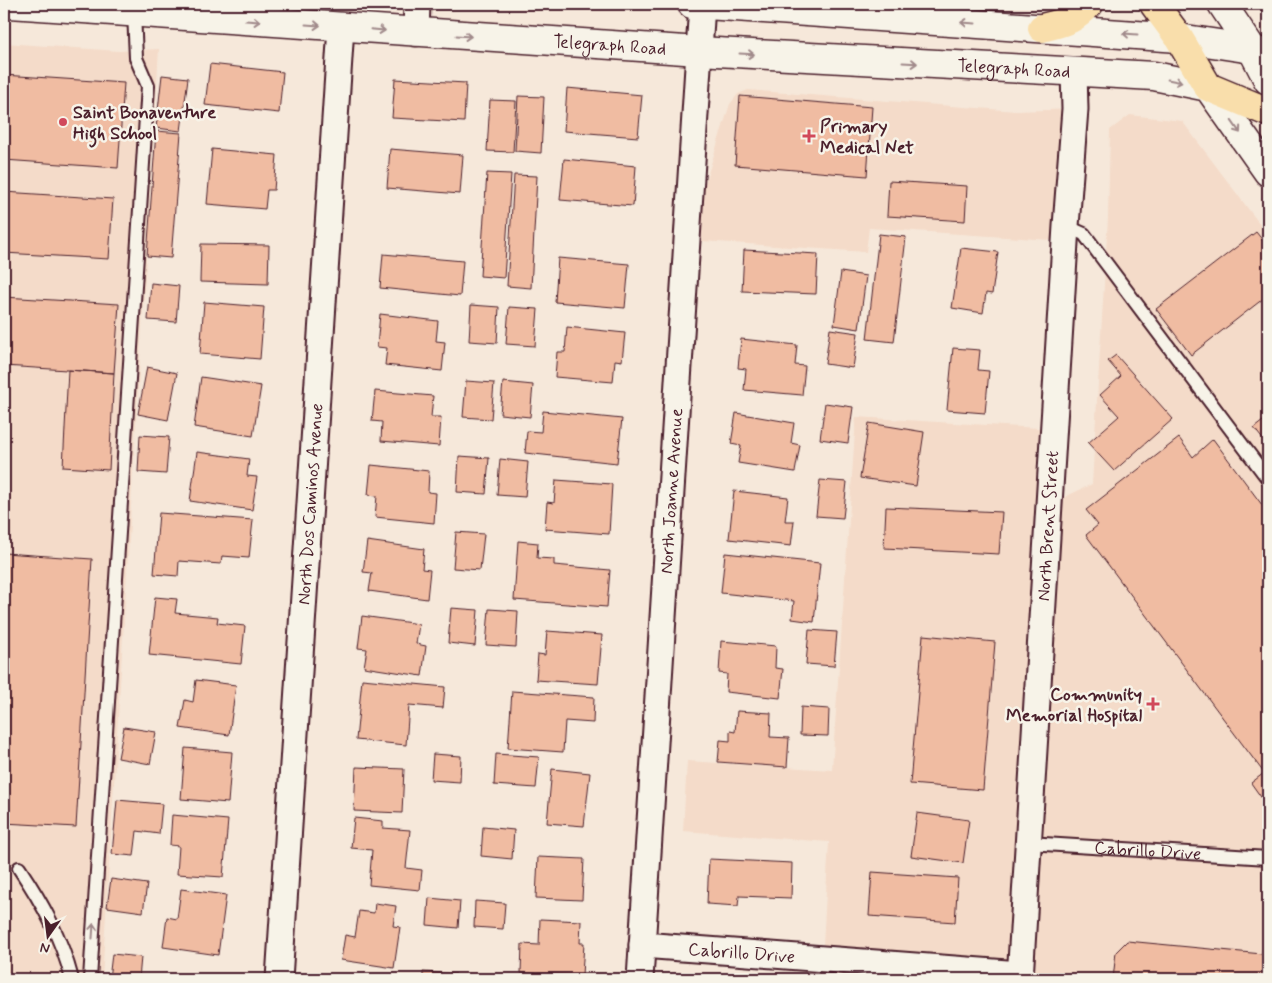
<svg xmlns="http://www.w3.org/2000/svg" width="1272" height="983" font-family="Mynerve,sans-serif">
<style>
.built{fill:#f4dbc9}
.building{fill:#f0bca2;stroke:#4a1f2b}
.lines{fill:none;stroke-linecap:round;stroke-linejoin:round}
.service-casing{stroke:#4a1f2b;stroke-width:16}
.minor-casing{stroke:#4a1f2b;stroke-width:29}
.secondary-casing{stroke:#4a1f2b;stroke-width:31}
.primary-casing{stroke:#4a1f2b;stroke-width:31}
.service{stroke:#f7f3e8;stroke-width:12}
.minor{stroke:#f7f3e8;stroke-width:25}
.secondary{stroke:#f7f3e8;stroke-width:28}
.primary{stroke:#f9deab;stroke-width:28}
.oneway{stroke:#a0898a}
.poi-dot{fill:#d1495b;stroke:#f7f3e8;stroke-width:2}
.labels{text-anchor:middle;stroke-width:5;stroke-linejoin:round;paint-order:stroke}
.street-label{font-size:18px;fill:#4a1f2b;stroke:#f7f3e8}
.poi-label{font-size:18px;font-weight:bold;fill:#4a1f2b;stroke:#f7f3e8;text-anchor:start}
</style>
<rect width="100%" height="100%" fill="#f6e8da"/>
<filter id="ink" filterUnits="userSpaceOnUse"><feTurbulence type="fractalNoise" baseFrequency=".02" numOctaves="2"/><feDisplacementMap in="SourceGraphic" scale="10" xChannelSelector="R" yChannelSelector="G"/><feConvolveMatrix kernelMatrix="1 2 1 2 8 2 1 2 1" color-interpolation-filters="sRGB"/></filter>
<g filter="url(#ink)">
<!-- built -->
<path class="built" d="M4 43 119 51 159 49 102 979H4Z
M748 90 1016 111 1075 109 1066 241 869 228 866 252 687 240 730 104 738 94Z
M1130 115 1182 121 1268 235V979H821L829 842 683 831 687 761 832 770 856 417 1054 429 1050 504 1092 484 1108 218 1110 130Z"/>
<!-- building -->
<path class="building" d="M210 64 283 72 279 113 205 105Z
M4 75 124 83 118 168 4 160Z
M162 75 188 78 181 131 156 128Z
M395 79 466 83 464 122 392 118Z
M567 88 642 95 638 137 564 131Z
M518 96 544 97 541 153 515 151Z
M740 96 872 107 867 176 735 165Z
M490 100 516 101 513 152 487 151Z
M156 131 181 133 171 258 147 256Z
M212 149 277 155 274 190H267L265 209 207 204Z
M390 149 463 155 460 194 387 188Z
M564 159 636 166 633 206 560 200Z
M487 173 511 174 504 278 480 276Z
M514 175 537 176 531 288 507 286Z
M889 181 967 186 965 221 887 216Z
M4 192 113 199 109 259 4 253Z
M1256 232 1268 247V295L1191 355 1156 309Z
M879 234 906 237 894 342 867 339Z
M201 244 269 245 268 284 200 282Z
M961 248 998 252 992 294 986 293 983 313 952 308Z
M744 250 818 254 816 294 742 291Z
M383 254 463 261 460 296 380 288Z
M558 258 629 264 625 308 555 302Z
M841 272 866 276 859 329 834 325Z
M151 283 179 286 176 322 148 320Z
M4 297 119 304 114 373 4 366Z
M204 302 264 307 260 359 200 354Z
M471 305 499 307 497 343 469 341Z
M509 307 538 309 535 346 506 344Z
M380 314 438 321 436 341 445 342 442 371 385 365 387 348 377 347Z
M567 327 625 333 622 361 615 360 613 382 555 377 557 352H565Z
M830 329 858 333 853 368 825 364Z
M741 339 797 345 795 365 805 366 802 395 744 390 746 369 738 368Z
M953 348 980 350 978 370 989 371 985 413 947 410Z
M1116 355 1173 419 1114 471 1088 443 1119 416 1100 395 1121 376 1108 361Z
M147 367 177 373 168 420 138 414Z
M68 370 114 373 109 470 63 467Z
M201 377 261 386 253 436 194 427Z
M466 381 494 383 491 419 463 417Z
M503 382 533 385 530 417 500 414Z
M375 391 433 396 431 417H441L439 446 381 441 382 422 372 421Z
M825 403 853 407 848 443 820 439Z
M543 411 622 419 617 463 525 453 527 431 541 432Z
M736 413 794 423 791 443 800 445 795 472 738 463 741 446 731 444Z
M1268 417V446L1254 428Z
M869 423 924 432 916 486 860 478Z
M140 435 169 437 166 474 138 472Z
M1179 438 1193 457 1213 439 1268 513V807L1251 783 1264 773 1086 535 1098 525 1086 510Z
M197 452 249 459 247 476 257 477 252 510 190 501Z
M459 456 489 458 486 494 457 492Z
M500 459 528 462 525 497 497 495Z
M371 465 429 471 428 492 436 493 434 523 375 517 377 496 368 495Z
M556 480 612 484 609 534 545 529 547 502 554 503Z
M820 480 847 482 843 518 816 516Z
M734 491 788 497 785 521H794L791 546 729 539Z
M886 507 1002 512 999 554 884 548Z
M159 513 253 520 249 558 222 556 221 564 179 561 178 576 154 574Z
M456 532 484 534 480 570 453 568Z
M367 541 424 549 422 569 430 570 427 599 369 591 372 573 363 572Z
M518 541 538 543 537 558 554 559V565L610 570 607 607 514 600Z
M4 553 92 559 76 827 4 823Z
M725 553 820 563 814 622 792 619 794 601 721 593Z
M155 597 177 599 175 613 218 617 217 623 245 626 241 664 149 655Z
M451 608 478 610 475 646 448 643Z
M489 609 518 611 516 647 486 645Z
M362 616 419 624 416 644 426 646 422 676 364 667 367 649 358 648Z
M809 630 837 632 834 666 806 664Z
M547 631 602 635 598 684 536 680 538 654 545 655Z
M923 635 995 642 983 790 910 784Z
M721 641 776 646 775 668 783 669 780 698 726 692 727 674 719 673Z
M362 679 445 687 443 708 409 705 406 745 356 740Z
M196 680 236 685 229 735 180 728 185 700 193 702Z
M512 691 594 697 593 723 565 721 563 752 508 748Z
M801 707 829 709 828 736 800 735Z
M737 711 771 713 770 737 789 738 787 767 718 762 720 740 730 741V731L735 732Z
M124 727 156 732 150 764 118 758Z
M185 748 232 752 228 803 181 799Z
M433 754 461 756 460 782 431 780Z
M496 754 539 757 536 788 494 785Z
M356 767 404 769 402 813 354 811Z
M552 769 590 773 584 826 547 823Z
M117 800 162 804 159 834 137 831 134 856 112 854Z
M917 813 969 820 963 863 911 856Z
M172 815 228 820 223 877 177 874 179 846 170 845Z
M354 818 383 821V828L410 830 406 868 422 870 420 890 369 885 372 850 351 848Z
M483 827 514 830 512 859 481 856Z
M538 857 584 859 582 900 536 898Z
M709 859 792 863 791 898 739 896 738 906 707 904Z
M872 872 958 878 955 922 869 916Z
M111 879 147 884 143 912 107 907Z
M181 889 226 895 218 955 163 947 167 917 177 919Z
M429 898 460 901 458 928 427 925Z
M475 901 505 903 503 929 474 927Z
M375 903 396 906 393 926 400 927 394 968 341 960 345 935 355 937 359 911 374 913Z
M540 919 581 921 580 943H584L582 975 521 973 522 944 539 945Z
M1264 933 1268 934V979H1113L1116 952 1127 941 1262 954Z
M112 954 141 957 139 979H109Z
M423 972 456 974 455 979H423Z
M467 974 499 976V979H467Z
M168 975 215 979H167Z"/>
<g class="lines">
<defs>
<g id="service">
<path d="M1066 226 1084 234 1268 479"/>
<path id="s1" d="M1028 843 1268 858"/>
<path d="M19 868C43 904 61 937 72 979"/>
<path d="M90 979 148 86 136 58 134 12"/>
</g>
<g id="minor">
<path d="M416 33 417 4"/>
<path id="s2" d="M642 945 1020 974"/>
<path id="s3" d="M279 979 341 27"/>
<path id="s4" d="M640 979 702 4"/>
<path id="s5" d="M1020 979 1066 226 1075 109 1074 72"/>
</g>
<g id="secondary">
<path id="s6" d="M10 4 699 51 1154 76 1208 87 1268 172"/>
<path d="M692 4 1179 38 1252 49 1268 55"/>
<path d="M1222 4 1252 49 1268 80"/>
</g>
<path id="primary" d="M1154 4 1179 38 1208 87 1268 112
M1042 28C1064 22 1073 22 1089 4"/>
</defs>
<!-- service casing -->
<use href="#service" class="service-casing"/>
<!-- minor casing -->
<use href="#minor" class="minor-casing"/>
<!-- secondary casing -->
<use href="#secondary" class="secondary-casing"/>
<!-- primary casing -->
<use href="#primary" class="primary-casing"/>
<!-- service -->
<use href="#service" class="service"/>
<!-- minor -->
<use href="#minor" class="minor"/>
<!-- secondary -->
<use href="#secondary" class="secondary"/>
<!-- primary -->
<use href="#primary" class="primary"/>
</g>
<!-- one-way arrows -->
<defs><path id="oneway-shaft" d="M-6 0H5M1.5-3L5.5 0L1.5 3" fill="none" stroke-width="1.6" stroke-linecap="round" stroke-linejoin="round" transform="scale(1.25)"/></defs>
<g class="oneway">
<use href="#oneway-shaft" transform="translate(253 21) rotate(4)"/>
<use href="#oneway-shaft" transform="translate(968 23) rotate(-176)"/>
<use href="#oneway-shaft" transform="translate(313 25) rotate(4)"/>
<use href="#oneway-shaft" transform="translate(378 30) rotate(5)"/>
<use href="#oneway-shaft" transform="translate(1130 34) rotate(-176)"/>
<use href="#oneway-shaft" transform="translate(464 36) rotate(4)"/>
<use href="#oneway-shaft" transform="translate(747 54) rotate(3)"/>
<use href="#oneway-shaft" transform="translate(910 63) rotate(3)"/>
<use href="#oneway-shaft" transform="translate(1175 81) rotate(11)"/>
<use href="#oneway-shaft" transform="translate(1236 127) rotate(55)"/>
<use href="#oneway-shaft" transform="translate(93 931) rotate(-86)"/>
</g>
</g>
<!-- markers -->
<g class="poi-dot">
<circle cx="63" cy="122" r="5"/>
<path d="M806.5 128.5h5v5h5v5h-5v5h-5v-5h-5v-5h5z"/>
<path d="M1150.5 696.5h5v5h5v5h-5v5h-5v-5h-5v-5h5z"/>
</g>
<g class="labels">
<!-- street labels -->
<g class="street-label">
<text dy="6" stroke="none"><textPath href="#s6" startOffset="601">Telegraph Road</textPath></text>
<text dy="6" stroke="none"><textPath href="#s6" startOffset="1006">Telegraph Road</textPath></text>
<text dy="6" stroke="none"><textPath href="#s4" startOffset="489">North Joanne Avenue</textPath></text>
<text dy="6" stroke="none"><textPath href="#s3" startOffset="476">North Dos Caminos Avenue</textPath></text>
<text dy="6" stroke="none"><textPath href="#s5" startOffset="454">North Brent Street</textPath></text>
<text dy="6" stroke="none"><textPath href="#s1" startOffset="120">Cabrillo Drive</textPath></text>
<text dy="6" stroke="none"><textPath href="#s2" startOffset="100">Cabrillo Drive</textPath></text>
</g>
<!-- poi labels -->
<g class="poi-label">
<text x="73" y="118">Saint Bonaventure<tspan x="73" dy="21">High School</tspan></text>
<text x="820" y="132">Primary<tspan x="820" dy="21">Medical Net</tspan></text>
<text x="1142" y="700" text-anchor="end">Community<tspan x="1142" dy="21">Memorial Hospital</tspan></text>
</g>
</g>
<!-- margin -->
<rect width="1272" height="983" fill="none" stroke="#f7f3e8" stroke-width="20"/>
<rect x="10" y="10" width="1252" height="963" fill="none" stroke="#4a1f2b" stroke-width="2" filter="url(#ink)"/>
<!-- north arrow -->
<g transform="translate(48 936) rotate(194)" stroke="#f7f3e8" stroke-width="4" paint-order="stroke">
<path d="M0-4L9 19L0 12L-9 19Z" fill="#4a1f2b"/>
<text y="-8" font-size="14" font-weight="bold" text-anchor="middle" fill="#4a1f2b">N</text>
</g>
</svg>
